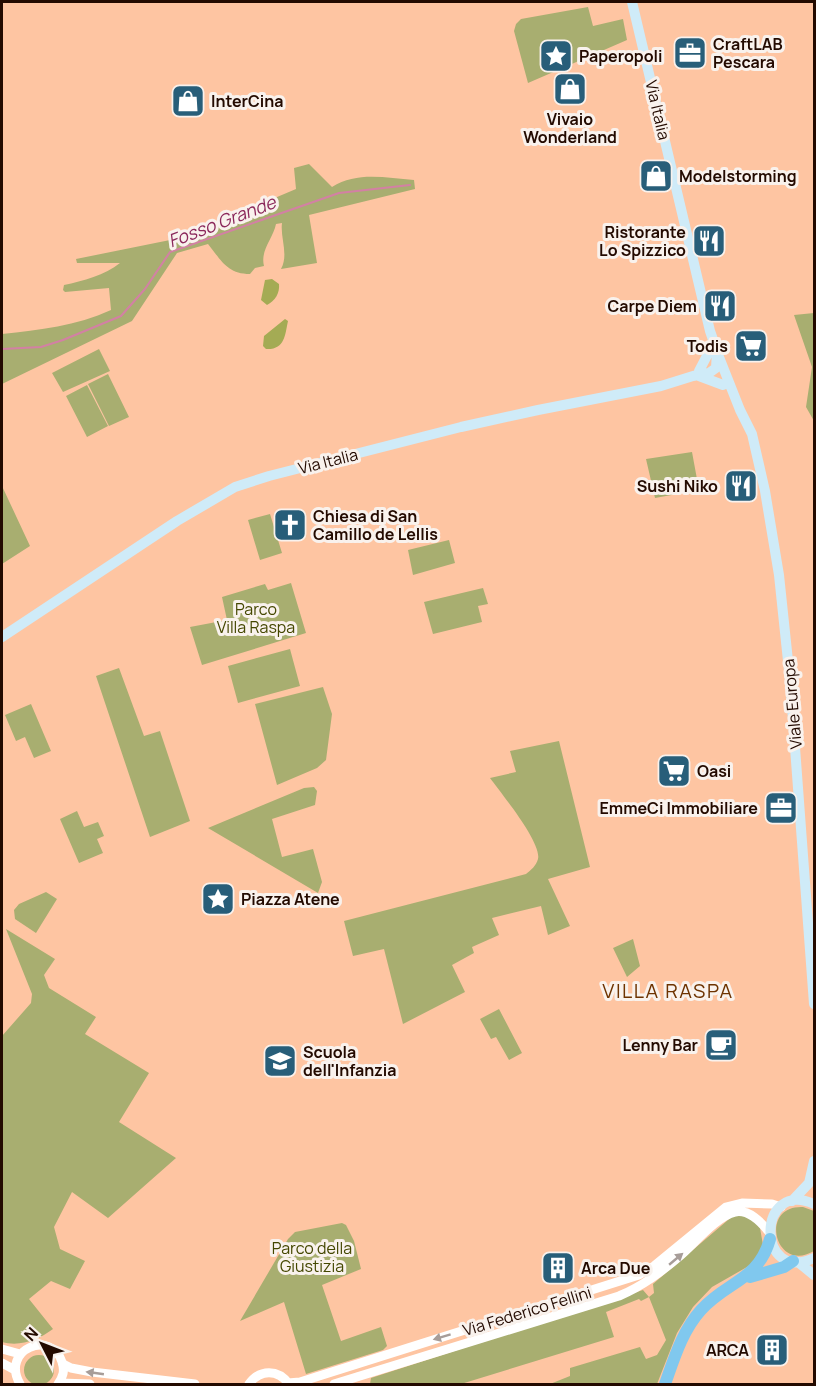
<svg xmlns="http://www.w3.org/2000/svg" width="816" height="1386" font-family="Manrope,sans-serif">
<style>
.green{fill:#a8ae70}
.forest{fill:#a4ab54}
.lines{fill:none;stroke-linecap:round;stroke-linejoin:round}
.stream{stroke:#d380a4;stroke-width:2}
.tertiary{stroke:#fff;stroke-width:9}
.secondary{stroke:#cfebf8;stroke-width:10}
.trunk{stroke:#80c8ee;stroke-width:12}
.oneway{fill:#a79d99}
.labels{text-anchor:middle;stroke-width:6;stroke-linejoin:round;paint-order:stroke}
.poi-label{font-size:16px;font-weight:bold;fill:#230a00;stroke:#f9f2ed;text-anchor:start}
.street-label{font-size:16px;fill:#230a00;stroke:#f9f2ed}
.park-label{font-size:16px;fill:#444700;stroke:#f9f2ed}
.water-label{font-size:18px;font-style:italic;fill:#8b285b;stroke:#f9f2ed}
.quarter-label{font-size:20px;letter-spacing:1.5px;fill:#6e3300;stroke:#f9f2ed}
</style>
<rect width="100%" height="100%" fill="#fec5a2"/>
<!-- green -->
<path class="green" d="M588 7 593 26 623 19 627 40 528 83 514 31 516 24 521 19Z
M309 164 332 187C357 171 386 178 414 180L415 189 309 215 317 263 281 269C289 254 280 238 282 223L276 224C273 239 260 250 264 266L255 268 250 274C227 274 221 260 208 244L177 253 132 321 2 384V334C40 330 76 326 111 310L109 288 65 292 63 290 64 285C83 281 105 275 120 263H77L76 259 180 238 296 189 294 168Z
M814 313V421L806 407 812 367 794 315Z
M99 349 110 371 63 392 52 373Z
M108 374 129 417 109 426 88 384Z
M87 385 108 426 87 437 66 396Z
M692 452 699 490 655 498 646 459Z
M2 486 30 546 2 564Z
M270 514 282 553 260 560 248 520Z
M449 540 455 563 413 575 408 550Z
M291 583 306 633 202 665 190 627 227 620 222 597 265 584 268 590Z
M483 588 488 604 478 606 482 622 433 634 424 602Z
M290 649 300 686 238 703 228 666Z
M119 668 144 736 160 731 190 821 150 837 96 676Z
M323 687 332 714 326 760 317 768 277 785 255 704Z
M31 704 51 751 34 758 25 737 16 741 5 715Z
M559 741 590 867 548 879 570 926 548 935 541 906 492 918 499 935 472 947 474 953 452 965 465 992 403 1024 384 949 353 956 344 921 526 874C531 870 536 866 538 859 542 843 501 793 490 778L516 772 510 751Z
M314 787 317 791 315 805 272 819 282 857 313 849 322 882 318 893 208 828 304 788Z
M77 811 84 827 98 822 104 836 97 839 103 853 79 863 60 819Z
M46 892 57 899 36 933 15 919 14 910 19 904Z
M6 929 55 959 44 975 49 988 96 1017 85 1034 149 1073 119 1122 176 1158 108 1218 72 1192 54 1227 60 1249 85 1261 70 1289 51 1281 29 1299 53 1329C38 1340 20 1347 2 1342V1036L31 1003 32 994Z
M633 939 640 966 627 977 613 948Z
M499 1009 522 1053 509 1060 496 1037 491 1039 480 1019Z
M803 1207 814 1211V1251C775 1274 758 1205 803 1207Z
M735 1214 751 1217 760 1228 763 1245 754 1263 712 1287 693 1307 677 1333 657 1384H550L570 1376V1368L640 1347 646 1359 657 1355 666 1340 649 1297 641 1301 639 1299 606 1312 614 1337 461 1384H370L371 1378 643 1290 649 1297 654 1293 653 1284Z
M342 1223 346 1225 354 1241 361 1269 322 1285 341 1341 381 1327 387 1346 383 1350 306 1374 284 1302 240 1321 288 1239 295 1232Z
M24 1370a15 15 0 1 1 30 0a15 15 0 1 1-30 0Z"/>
<!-- forest -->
<path class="forest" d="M272 279 279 284C280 293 275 301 267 305L261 300 265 280Z
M285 319 288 321C285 335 285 350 266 349L263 346 264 336Z"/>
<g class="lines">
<!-- stream -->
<path class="stream" d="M2 349 41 347 63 340 121 316 145 289 170 252 339 193 410 185"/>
<!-- tertiary -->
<path class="tertiary" d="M2 1349 20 1354
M2 1363 15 1370
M63 1364 71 1368 92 1372 195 1384
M60 1383 90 1384
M288 1383 300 1382 639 1275 654 1266 726 1207 742 1203 772 1204 781 1207
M20 1384C0 1349 52 1329 62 1362 65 1371 63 1377 58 1384
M249 1384C260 1369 278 1369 289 1384
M334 1384 619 1296C643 1286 661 1272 681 1255 695 1243 717 1216 735 1212 749 1209 761 1222 769 1232"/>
<!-- secondary -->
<path class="secondary" d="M719 357 740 410 752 434 765 491 779 575 790 680 814 1004
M699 371 711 348
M699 376 723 385
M2 637 177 521 235 487 269 476 461 427 538 410 661 386 693 376 709 373 716 368 717 351 710 331 632 2
M792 1201 809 1183 814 1161
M814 1204C756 1178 756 1285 814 1258
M798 1262 814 1275"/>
<!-- trunk -->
<path class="trunk" d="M750 1277 784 1267 793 1261
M665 1384C674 1359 682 1331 701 1310 727 1281 758 1281 770 1239"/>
</g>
<!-- one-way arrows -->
<defs><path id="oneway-solid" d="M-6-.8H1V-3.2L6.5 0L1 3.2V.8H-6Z" transform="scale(1.5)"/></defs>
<g class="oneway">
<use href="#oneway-solid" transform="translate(676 1259) rotate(-40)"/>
<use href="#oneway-solid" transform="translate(442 1337) rotate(163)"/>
<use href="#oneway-solid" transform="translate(95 1373) rotate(-172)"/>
</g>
<!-- icons -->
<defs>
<symbol id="office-square" viewBox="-11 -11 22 22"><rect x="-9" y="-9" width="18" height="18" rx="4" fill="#285e79" stroke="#f9f2ed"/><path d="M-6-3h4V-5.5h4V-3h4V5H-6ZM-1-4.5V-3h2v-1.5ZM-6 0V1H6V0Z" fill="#fff"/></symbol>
<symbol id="sight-square" viewBox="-11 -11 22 22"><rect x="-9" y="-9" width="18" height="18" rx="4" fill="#285e79" stroke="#f9f2ed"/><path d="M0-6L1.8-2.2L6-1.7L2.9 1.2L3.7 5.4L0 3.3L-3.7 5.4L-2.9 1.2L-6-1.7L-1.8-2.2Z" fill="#fff"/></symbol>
<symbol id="shop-square" viewBox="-11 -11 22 22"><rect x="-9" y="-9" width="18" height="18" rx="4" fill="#285e79" stroke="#f9f2ed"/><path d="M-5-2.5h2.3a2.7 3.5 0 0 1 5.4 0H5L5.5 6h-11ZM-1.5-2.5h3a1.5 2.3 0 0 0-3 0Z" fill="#fff"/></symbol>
<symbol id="restaurant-square" viewBox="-11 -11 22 22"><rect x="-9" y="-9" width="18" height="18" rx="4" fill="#285e79" stroke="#f9f2ed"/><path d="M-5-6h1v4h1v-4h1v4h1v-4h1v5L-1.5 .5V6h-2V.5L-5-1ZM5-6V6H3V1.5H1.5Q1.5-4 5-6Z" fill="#fff"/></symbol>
<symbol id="supermarket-square" viewBox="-11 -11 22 22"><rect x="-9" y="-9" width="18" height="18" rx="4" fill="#285e79" stroke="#f9f2ed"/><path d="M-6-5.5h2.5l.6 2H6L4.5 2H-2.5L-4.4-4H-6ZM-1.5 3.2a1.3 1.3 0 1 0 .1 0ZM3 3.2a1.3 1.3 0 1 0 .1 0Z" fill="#fff"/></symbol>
<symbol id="church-square" viewBox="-11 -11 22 22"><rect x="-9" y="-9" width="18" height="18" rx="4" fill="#285e79" stroke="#f9f2ed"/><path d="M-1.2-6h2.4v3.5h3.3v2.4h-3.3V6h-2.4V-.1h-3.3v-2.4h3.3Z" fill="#fff"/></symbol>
<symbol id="cafe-square" viewBox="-11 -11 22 22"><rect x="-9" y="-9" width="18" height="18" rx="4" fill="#285e79" stroke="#f9f2ed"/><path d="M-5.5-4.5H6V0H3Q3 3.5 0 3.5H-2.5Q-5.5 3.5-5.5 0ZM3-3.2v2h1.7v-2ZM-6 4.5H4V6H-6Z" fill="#fff"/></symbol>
<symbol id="school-square" viewBox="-11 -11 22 22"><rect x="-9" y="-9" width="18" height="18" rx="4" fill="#285e79" stroke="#f9f2ed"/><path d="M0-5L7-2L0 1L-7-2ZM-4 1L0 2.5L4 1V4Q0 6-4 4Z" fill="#fff"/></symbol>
<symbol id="building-square" viewBox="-11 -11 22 22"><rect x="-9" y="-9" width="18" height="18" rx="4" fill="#285e79" stroke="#f9f2ed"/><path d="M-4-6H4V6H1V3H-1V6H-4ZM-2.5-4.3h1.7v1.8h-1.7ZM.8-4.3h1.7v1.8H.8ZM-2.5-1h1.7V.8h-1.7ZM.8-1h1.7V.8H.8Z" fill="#fff"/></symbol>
</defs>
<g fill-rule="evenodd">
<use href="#office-square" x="671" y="34" width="38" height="38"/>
<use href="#sight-square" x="537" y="37" width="38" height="38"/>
<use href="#shop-square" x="551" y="70" width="38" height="38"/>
<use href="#shop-square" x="169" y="82" width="38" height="38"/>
<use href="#shop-square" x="637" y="157" width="38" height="38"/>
<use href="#restaurant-square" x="690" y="222" width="38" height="38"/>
<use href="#restaurant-square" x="701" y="287" width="38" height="38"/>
<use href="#supermarket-square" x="732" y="327" width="38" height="38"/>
<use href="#restaurant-square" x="722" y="467" width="38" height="38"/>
<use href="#church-square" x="271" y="506" width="38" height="38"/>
<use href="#supermarket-square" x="655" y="752" width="38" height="38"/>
<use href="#office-square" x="762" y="789" width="38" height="38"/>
<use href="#sight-square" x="199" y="880" width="38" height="38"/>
<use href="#cafe-square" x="702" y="1026" width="38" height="38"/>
<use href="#school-square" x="261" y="1042" width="38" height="38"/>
<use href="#building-square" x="539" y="1249" width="38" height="38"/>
<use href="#building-square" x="753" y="1331" width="38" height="38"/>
</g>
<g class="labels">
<!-- poi labels -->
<g class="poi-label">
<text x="713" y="50">CraftLAB<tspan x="713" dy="18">Pescara</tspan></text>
<text x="579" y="62">Paperopoli</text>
<text x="211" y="107">InterCina</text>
<text x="570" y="125" text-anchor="middle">Vivaio<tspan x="570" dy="18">Wonderland</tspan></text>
<text x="679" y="182">Modelstorming</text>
<text x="686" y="238" text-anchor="end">Ristorante<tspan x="686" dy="18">Lo Spizzico</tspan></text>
<text x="697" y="312" text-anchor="end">Carpe Diem</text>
<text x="728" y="352" text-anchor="end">Todis</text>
<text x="718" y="492" text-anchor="end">Sushi Niko</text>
<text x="313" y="522">Chiesa di San<tspan x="313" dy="18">Camillo de Lellis</tspan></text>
<text x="697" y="777">Oasi</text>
<text x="758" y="814" text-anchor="end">EmmeCi Immobiliare</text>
<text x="241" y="905">Piazza Atene</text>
<text x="698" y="1051" text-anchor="end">Lenny Bar</text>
<text x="303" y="1058">Scuola<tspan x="303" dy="18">dell'Infanzia</tspan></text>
<text x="581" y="1274">Arca Due</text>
<text x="749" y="1356" text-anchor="end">ARCA</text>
</g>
<!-- street labels -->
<g class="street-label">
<text transform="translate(658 110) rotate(77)" y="6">Via Italia</text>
<text transform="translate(328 461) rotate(-14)" y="6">Via Italia</text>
<text transform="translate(792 704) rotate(-95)" y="6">Viale Europa</text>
<text transform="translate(527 1311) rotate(-17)" y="6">Via Federico Fellini</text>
</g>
<!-- park labels -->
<g class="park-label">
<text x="256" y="615">Parco<tspan x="256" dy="18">Villa Raspa</tspan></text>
<text x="312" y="1254">Parco della<tspan x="312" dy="18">Giustizia</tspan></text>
</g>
<!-- water labels -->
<g class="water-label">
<text transform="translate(222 222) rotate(-21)" y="6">Fosso Grande</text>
</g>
<!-- quarter labels -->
<g class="quarter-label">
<text x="668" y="998">VILLA RASPA</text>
</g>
</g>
<!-- border -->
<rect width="816" height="1386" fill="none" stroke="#230a00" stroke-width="6"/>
<!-- north arrow -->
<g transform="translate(42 1344) rotate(312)" stroke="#f9f2ed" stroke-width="4.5" paint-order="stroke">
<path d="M0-4.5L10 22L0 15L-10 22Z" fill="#230a00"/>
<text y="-9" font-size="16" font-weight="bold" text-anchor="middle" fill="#230a00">N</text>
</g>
</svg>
